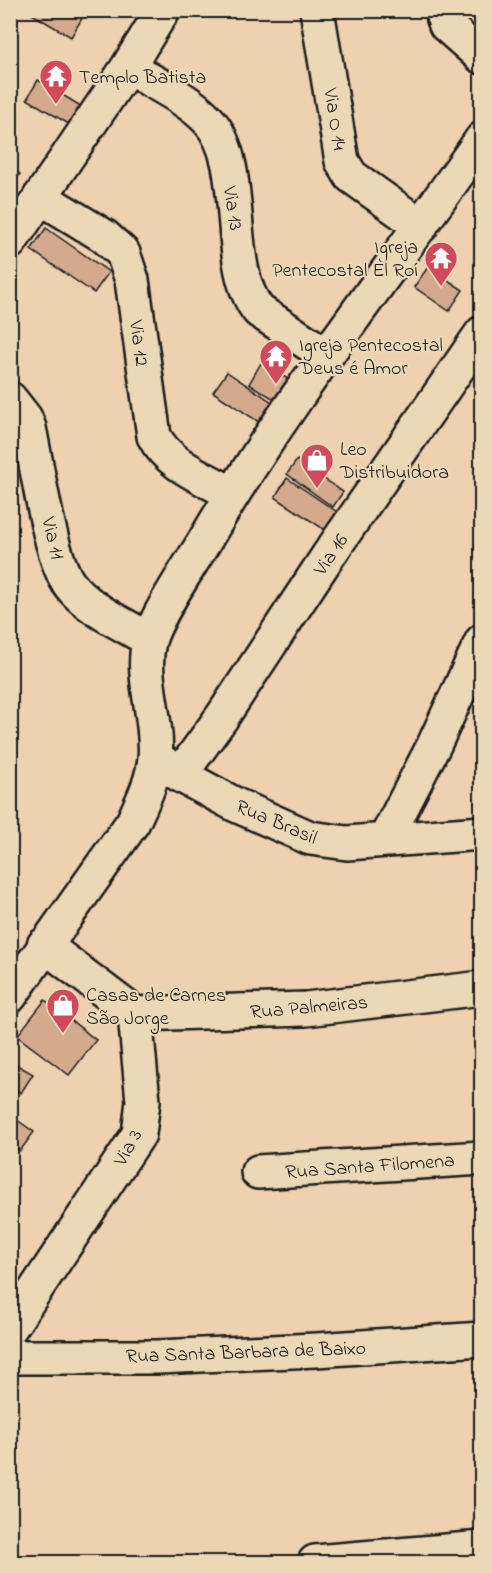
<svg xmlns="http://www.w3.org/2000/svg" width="492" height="1573" font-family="'Indie Flower',sans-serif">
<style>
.building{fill:#d4aa8f;stroke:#1c1c1c;stroke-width:1.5}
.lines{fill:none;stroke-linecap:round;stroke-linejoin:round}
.minor-casing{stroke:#1c1c1c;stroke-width:38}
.minor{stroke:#ebd8b6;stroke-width:33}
.labels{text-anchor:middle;stroke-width:4.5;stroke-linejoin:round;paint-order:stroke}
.poi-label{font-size:20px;fill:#1c1c1c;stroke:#ebd8b6;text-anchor:start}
.street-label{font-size:20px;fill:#1c1c1c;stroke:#ebd8b6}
</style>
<rect width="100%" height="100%" fill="#edd1b0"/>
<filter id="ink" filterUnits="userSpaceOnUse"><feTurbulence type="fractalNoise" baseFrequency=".0167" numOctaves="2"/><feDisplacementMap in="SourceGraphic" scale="12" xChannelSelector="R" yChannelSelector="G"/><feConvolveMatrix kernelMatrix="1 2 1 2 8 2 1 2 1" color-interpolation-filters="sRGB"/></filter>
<g filter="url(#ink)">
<!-- building -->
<path class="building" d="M25 10H87L71 37Z
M38 80 84 108 72 126 27 99Z
M10 168 20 174 10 189Z
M46 228 109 272 94 293 31 250Z
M428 267 463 290 449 311 414 287Z
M261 363 298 385 286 406 249 384Z
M227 372 281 408 268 428 213 392Z
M297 460 343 492 333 507 287 474Z
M287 478 346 518 334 536 275 497Z
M10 946 28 956 10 977Z
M45 1000 96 1040 69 1075 17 1036Z
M10 1061 33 1074 21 1093 10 1086Z
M10 1115 34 1132 20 1151 10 1144Z"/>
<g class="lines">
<defs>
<path id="minor" d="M317 10 342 161 351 176 421 226
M441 10 446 25 482 57
M128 67C152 82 189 99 208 120 249 163 222 265 259 311L326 355
M40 197 104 236 123 253 132 280 154 436C168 465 205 478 232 494
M10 242 128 67 163 10
M10 399 25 418 29 428C37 464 50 560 70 585 88 609 124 624 149 640
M162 762 180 775 236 805 310 838 347 843 482 833
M180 775 222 717 328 556 482 333
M385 840 434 745 482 641
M10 996 133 822C142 802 153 781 155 758 159 720 140 679 149 641 157 614 189 567 204 542 286 401 389 273 482 139
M135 1014 306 1009 482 988
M258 1172 482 1158
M10 1328 139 1134 143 1101 135 1014 44 945
M10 1357H158L316 1350 482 1339
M315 1562 482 1548"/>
</defs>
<!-- minor casing -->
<use href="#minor" class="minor-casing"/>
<!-- minor -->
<use href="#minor" class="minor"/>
</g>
</g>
<!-- icons -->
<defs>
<symbol id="temple-pin" viewBox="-11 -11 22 30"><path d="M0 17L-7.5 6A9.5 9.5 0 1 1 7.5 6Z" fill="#d1495b" stroke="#ebd8b6"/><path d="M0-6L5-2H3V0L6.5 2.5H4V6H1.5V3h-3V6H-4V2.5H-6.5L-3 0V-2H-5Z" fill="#fff"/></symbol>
<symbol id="shop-pin" viewBox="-11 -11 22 30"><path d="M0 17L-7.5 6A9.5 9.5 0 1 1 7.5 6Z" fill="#d1495b" stroke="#ebd8b6"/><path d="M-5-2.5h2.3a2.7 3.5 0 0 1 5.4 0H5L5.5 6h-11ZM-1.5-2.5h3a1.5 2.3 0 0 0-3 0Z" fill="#fff"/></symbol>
</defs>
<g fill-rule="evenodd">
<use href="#temple-pin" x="37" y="57" width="38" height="52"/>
<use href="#temple-pin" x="422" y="239" width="38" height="52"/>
<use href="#temple-pin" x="257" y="337" width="38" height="52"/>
<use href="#shop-pin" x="298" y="441" width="38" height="52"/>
<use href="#shop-pin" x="44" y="986" width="38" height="52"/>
</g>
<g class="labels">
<!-- poi labels -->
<g class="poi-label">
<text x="79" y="83">Templo Batista</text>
<text x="418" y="253" text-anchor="end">Igreja<tspan x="418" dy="23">Pentecostal El Roí</tspan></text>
<text x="299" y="351">Igreja Pentecostal<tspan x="299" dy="23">Deus é Amor</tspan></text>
<text x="340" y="455">Leo<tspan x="340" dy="23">Distribuidora</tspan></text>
<text x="86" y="1001">Casas de Carnes<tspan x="86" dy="23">São Jorge</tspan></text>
</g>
<!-- street labels -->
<g class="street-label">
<text transform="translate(336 119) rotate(81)" y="7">Via O 14</text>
<text transform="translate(234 208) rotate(81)" y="7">Via 13</text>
<text transform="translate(140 343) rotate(82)" y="7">Via 12</text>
<text transform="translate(54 538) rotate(76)" y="7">Via 11</text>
<text transform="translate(330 554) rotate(-56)" y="7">Via 16</text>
<text transform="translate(277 821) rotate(23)" y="7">Rua Brasil</text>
<text transform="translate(309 1006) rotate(-5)" y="7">Rua Palmeiras</text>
<text transform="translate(127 1147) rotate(-61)" y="7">Via 3</text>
<text transform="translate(370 1165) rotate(-4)" y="7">Rua Santa Filomena</text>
<text transform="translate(246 1351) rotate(-2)" y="7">Rua Santa Barbara de Baixo</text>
</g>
</g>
<!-- margin -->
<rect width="492" height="1573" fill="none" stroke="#ebd8b6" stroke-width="36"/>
<rect x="18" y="18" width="456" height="1537" fill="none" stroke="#1c1c1c" stroke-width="2" filter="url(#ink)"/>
</svg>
